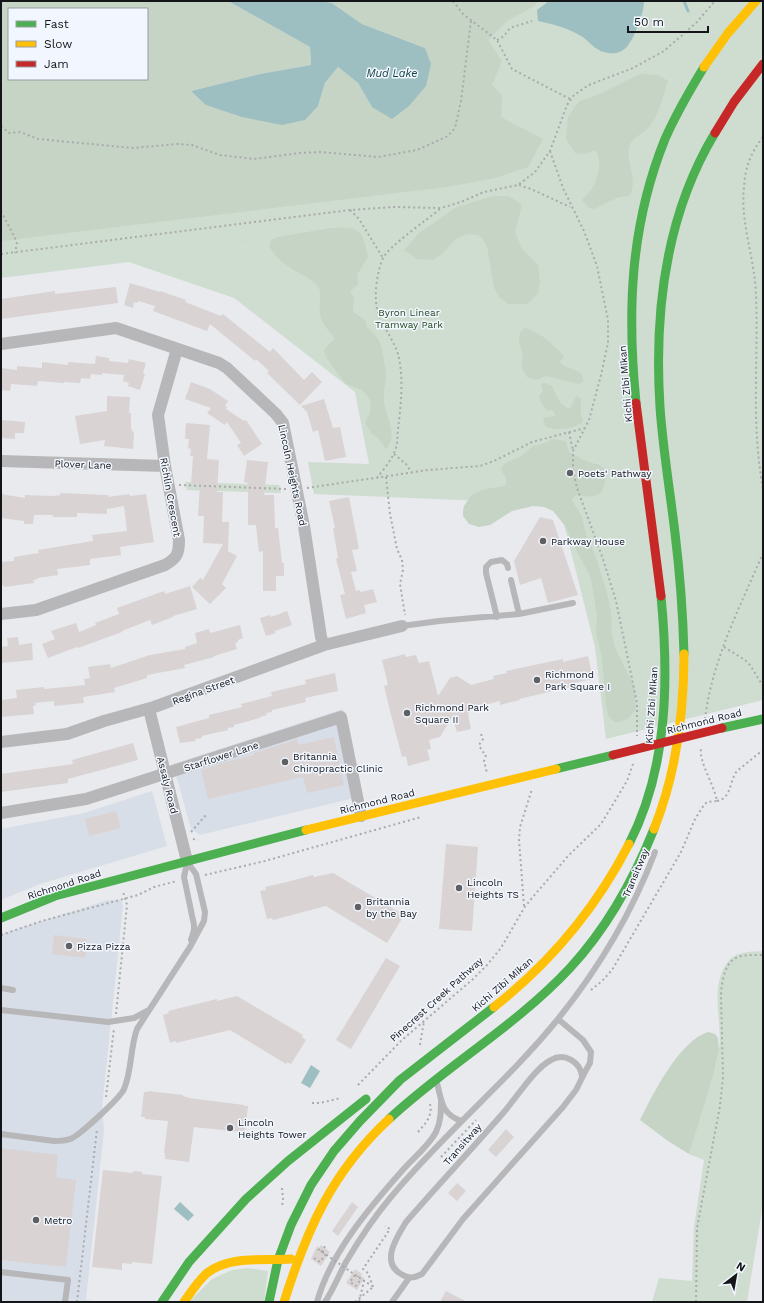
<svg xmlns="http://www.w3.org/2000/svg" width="764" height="1303" font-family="'Work Sans',sans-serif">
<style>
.built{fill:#d8dee7}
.green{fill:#ceddcf;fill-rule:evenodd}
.forest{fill:#c5d4c5;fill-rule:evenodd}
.water{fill:#9dbfc1}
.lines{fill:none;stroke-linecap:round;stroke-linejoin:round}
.stream{stroke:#9dbfc1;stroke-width:3}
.building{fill:#dad3d3}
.path{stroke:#aaaaac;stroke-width:2;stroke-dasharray:2 3;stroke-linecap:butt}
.lane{stroke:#b7b6b8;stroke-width:6}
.street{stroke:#b7b6b8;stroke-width:12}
.fast{stroke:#4caf50;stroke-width:9}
.slow{stroke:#ffc107;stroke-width:9}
.jam{stroke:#c62828;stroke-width:9}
.path-bridge{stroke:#aaaaac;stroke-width:2;stroke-dasharray:2 3;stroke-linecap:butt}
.jam-bridge{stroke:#c62828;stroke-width:9}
.poi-dot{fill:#5e6063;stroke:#f2f7ff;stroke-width:1.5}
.labels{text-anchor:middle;stroke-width:3;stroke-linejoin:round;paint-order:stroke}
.park-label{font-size:10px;fill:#254a20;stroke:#f2f7ff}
.street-label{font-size:10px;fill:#141518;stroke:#f2f7ff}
.poi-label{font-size:10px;fill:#141518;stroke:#f2f7ff;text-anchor:start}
.water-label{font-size:11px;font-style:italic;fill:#144143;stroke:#f2f7ff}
</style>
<rect width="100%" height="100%" fill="#e8eaee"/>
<!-- built -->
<path class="built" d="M343 709 363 796 200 835 191 829 173 764Z
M152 791 167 846 40 884 1 900V829L84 813Z
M108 900H121L123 906 102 1108 104 1130 86 1300 98 1302H1V934Z"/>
<!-- green -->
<path class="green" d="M486 1H763V700L606 739 595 647 559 504 314 494 308 462 369 464 355 392 234 298 129 262 1 278V232L476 167ZM359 231 242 247 358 231Z
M185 482 279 485 281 493 187 490Z
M763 951V1204L747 1302H652L659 1278 692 1281 694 1227 704 1160 689 1154C694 1135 700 1116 706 1098 711 1082 717 1067 719 1050 723 1022 709 989 727 963 736 951 749 952 763 951Z
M248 1268 268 1271 264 1302H189L212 1279 232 1270Z"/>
<!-- forest -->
<path class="forest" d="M1 1H228L310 47 311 65 260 74 191 91 318 106 325 83 338 67 358 83 372 107 425 48 362 24 332 3 320 1H538L534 6 507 21 488 40 502 61 492 85 502 95 501 117 543 139 528 167 495 178 447 187 1 241ZM9 9H147V79H9Z
M640 74 658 75 668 81C663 96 659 114 650 126 644 134 631 137 629 148 626 164 639 182 629 196L619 197 594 209 589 208 582 200C585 196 590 192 593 187 598 177 603 160 595 150L585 154 575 153 566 139 568 117 574 108 580 101 595 96Z
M492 196H509L522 205 515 232 522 249 538 265 540 282 538 293 530 302 526 304H508L500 298 494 288 487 246 482 238 478 235 468 234 457 238 442 254 433 260 417 259 404 250 418 234 455 208Z
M330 228C359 227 362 227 368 257L357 275 358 284 350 292 354 298 353 312C360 316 367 319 367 327 379 336 383 347 384 362 385 367 386 372 386 377 385 386 383 393 384 402 386 418 399 434 386 449L378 438 372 434 365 423 370 413 371 403 369 398 362 390 346 384 332 366 326 357 324 350 335 338C330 332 323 325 321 318 317 307 324 293 317 285 312 280 307 277 301 274 288 267 277 260 269 246L271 240 278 237Z
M525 328C541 332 552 344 564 356L560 362C566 369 573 368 581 373L584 381 579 384 546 376 536 380 527 377 521 366 523 357 519 341 520 332Z
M542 383H545L552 386C557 397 559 405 570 409L576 396 581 398V415L583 422C572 429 558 432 545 426L543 418 556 416 552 410 548 411 543 406 539 397 543 391 541 386Z
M552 439 566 441 569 452C577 457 585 461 595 464 598 464 601 465 603 468 606 471 605 475 605 480 603 500 591 497 575 495L572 500 582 517 586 534 597 560 607 593 611 611 612 634 616 650 634 686 636 709 629 718 619 722H614L608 715 606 705 602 658 596 632 597 616 592 584 589 574 572 542 566 527 553 511 544 507 533 506 512 511 490 525 479 527 469 524 463 516V511L464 506 470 497 473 494 485 489 505 486C509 480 504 475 501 470 505 459 513 461 521 456 526 453 529 448 534 446 540 444 547 443 552 439Z
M708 1032 715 1034 718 1038 719 1051 714 1073 689 1154 668 1141 640 1120C653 1094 679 1041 708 1032Z"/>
<!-- water -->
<path class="water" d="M228 1H320L332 3 362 24 425 48 431 64 426 86 409 106 392 119 372 107 358 83 338 67 325 83 318 106 305 120 282 125 242 117 206 105 191 91 260 74 311 65 310 47Z
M549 1H644C644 11 640 19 637 28 631 43 624 58 604 52 595 50 589 41 581 36 568 28 553 24 538 21L537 10Z
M311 1065 320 1071 310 1088 301 1083Z
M180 1202 194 1215 188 1221 174 1209Z"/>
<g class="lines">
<!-- stream -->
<path class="stream" d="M684 1 688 11"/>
</g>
<!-- building -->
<path class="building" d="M130 283 160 292V291L186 300 185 302 221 316 223 314 270 352 273 348 304 380 312 372 322 382 300 405 267 373 269 371 256 359 255 361 210 324 207 331 153 311 155 306 138 301 137 303 134 302 133 308 124 305Z
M116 287 118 303 1 319V299L55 291V294Z
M96 356 109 358V361L128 363 129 359 146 363 143 373 145 374 140 390 128 386 129 383 123 381 124 375 102 373V375L91 374 90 379 81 378 80 383 64 382V383L38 381 37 386 11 384 10 391 1 390V368L17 370V366L42 368V362L68 365V362L95 364Z
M191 382 210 389 228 401 225 406 227 407 226 409 244 421 246 420 262 444 244 456 237 445 241 443 227 422 225 425 207 413 211 408 185 399Z
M107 396 130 397 129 413H131V429H132V431L134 432 133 449 104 446 105 440 80 444 75 416 107 411Z
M324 399 333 428 340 427 346 457 325 461 318 430 313 432 307 412 301 406Z
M1 420 25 422 24 433H15V439L1 438Z
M186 423 210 425 207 459 219 460 217 492H223L222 522H229L228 551 237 556 222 584 226 588 210 604 192 587 200 578 203 580 223 544 203 543 204 516H198L200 484H191L193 456H190L191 449 188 448 189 439H185Z
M247 460 268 462 264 495H274L275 528H278L282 563H284V576H276V591H263V551L259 552 256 525H248V483L244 482Z
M60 493 108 495V497L129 494 130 496 146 494 154 542 120 547 121 555 90 559V565L57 569 58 575 38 578V579L33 580 34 583 4 587V585L1 586V562L14 561V557L39 553 38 550 93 541 92 535 127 531 124 506 107 509V514L77 513V517H53V515H34L33 524H24V521L1 518V494L25 498V495L53 496 60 495Z
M349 497 359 549 352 550 357 571 351 572 356 591 360 590V592L373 589 377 602 364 605 366 613 346 619 340 595 345 594 336 559 338 558 333 528H335L329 501Z
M540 517 553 520 578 595 548 603 541 578 520 585 514 561Z
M190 586 197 609 173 616V617L152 625 150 620 122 631V632L78 648 77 647 48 658 42 644 55 639 51 631 76 623 79 632 96 625 95 623 119 614 117 608 164 591 165 594Z
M287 611 292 625 275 631 276 633 266 636 260 618 270 615 271 617Z
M240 625 243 638 238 640V642L235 643 237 649 214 656V657L184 665 185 668 147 675V678L114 688 115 692 83 697 84 703 54 706V701L35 703 36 705 33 706 34 714 1 717V700L17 698 16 690 44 687V689L85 685 84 679 90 678 88 667 110 664 111 668 150 655 185 649V647L197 643 195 633 209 629 210 633Z
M18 637 19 645 32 643 33 660 1 663V647L8 646 7 638Z
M405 654 406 657 416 655 419 663 429 661 438 696 450 678 457 676 471 685 494 679 493 676 507 673 506 671 563 659V662L588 656 593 679 569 684 570 687 519 699 520 700 511 702 500 705V701L472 708 468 715 471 729 457 732 452 717 440 737 429 740 431 749 427 750 430 760 408 766 406 756 402 757 389 707 384 686 388 685 382 660Z
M335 673 338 691 305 698 306 702 272 710V712L266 713 267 715 260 717V718L234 725V727L228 728V730L202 736V738L195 739 196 741 180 743 176 727 209 718V715L242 707 241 704 272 696 271 692 306 684 305 680Z
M334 737 344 785 307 793 303 777 208 799 201 770 225 762 254 755V753L292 741 297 739 298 745Z
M133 743 138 760 68 779V783L1 792V774L73 764 72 760Z
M116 811 121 828 89 836 85 819Z
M446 844 478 847 472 931 439 929Z
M333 873 399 912 398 914 403 917 387 943 326 906 273 920 272 918 267 919 260 891 266 890 265 887 287 882 313 875 314 877Z
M54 935 87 939 85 958 52 954Z
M386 958 400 966 351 1049 336 1040Z
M237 996 303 1035 302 1037 306 1040 291 1064 287 1062 286 1064 230 1030 176 1043V1041L170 1043 163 1015 169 1013 168 1011 217 999V1001Z
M148 1091 183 1095V1096L189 1098 244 1105V1106H248L245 1131H241V1132L194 1127 189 1162 165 1159V1153H164L168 1121 145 1119V1117H141L144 1092H148Z
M506 1129 514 1137 496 1157 488 1150Z
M1 1148 58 1155 56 1177 76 1180 66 1267 1 1260Z
M103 1170 133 1173V1171L142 1172V1174L162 1176 152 1264 132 1262V1264L122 1263V1270L92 1267Z
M457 1183 466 1191 457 1201 448 1193Z
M352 1202 358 1207 338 1236 332 1231Z
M321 1245 330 1252 321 1266 311 1259 317 1246 319 1248Z
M355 1269 362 1274 361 1276 364 1278 357 1290 346 1283Z
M446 1291 467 1302H440Z"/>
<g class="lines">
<!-- path -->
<path class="path" d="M453 1 463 14 497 40 512 69 570 99
M497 40 504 36 510 28 532 21
M1 126 9 133 20 132 38 139 133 148 177 144 192 145 220 155 254 159 300 153 321 152 378 157 417 150 448 136 455 128 461 101 471 21
M763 137C751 152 745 168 744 187 740 223 755 259 756 295 758 343 754 391 757 438 758 455 760 472 763 489
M550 151 563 188 584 231 597 266 608 320V343L601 375 589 420 573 451V470L577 488 603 559 616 601 637 703V736
M519 185 531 189 570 207
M350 210 359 219 383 258
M1 211 17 242 15 253
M1 254 350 210 393 207 441 208 461 202 484 192 518 185 535 172 550 151 567 105 574 95 589 85 633 68 664 51 696 23 715 1
M569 432 573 451
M394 454 406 464 412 473
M386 477 390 514 397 549 402 560 403 570 400 584 405 615
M377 478C383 470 392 460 395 450 398 444 397 436 398 429 401 406 404 377 398 354 393 339 383 327 378 312 373 298 377 272 383 258 388 247 428 219 440 209
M179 485 286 489
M307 488 428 470 480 466 494 461 532 442 585 428
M724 647 745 660 750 665 763 686
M705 719C712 660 740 607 763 553
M481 734 483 739 479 745 482 751 486 755 484 761 487 773
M717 801C732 798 729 781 737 771L763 750
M191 832 206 815
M193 839 198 840
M205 875 265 861 421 817
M524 906 519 840 520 827 532 789
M1 935 42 921 138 895 154 887 177 881
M591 990 602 981 612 970 681 852 695 819 704 805 707 802 717 801C714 784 699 763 701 748
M116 1014 127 905 123 892
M420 1045 424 1021
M358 1085 402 1040 472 980 487 965 501 948 524 908 532 898 568 856 601 824 627 781 633 764
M106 1097 114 1028
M312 1103H320L341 1098
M418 1132C425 1124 433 1116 430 1104
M441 1157 476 1120
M282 1188 283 1199 282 1207
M321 1252 326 1245
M314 1258 320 1262 326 1254 322 1251
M355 1275 350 1282 356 1286 361 1279
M358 1277V1276
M363 1280 372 1286
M373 1287 368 1273 363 1269 390 1229 385 1226
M77 1302 97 1129
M355 1302 373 1287
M696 1302 697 1228 720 1106 723 1077 721 997C721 987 724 965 734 959 742 954 755 955 763 955"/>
<!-- lane -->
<path class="lane" d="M511 580 519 614
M497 617 486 573V567L491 562 502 560 507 564 508 568
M402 626 439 621 519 614 573 603
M187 863 184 877 194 925V930L191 940
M1 988 13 990
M1 1010 108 1022 134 1018 149 1010
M558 1019 583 1040 591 1052 590 1063 586 1070 576 1090 563 1107 463 1219 422 1274C414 1278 409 1279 401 1274 380 1262 397 1237 406 1222 438 1185 472 1149 504 1112 517 1097 534 1069 551 1060 564 1052 581 1062 582 1077
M437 1083C442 1102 441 1113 461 1121
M1 1134 54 1141C60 1141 65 1141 70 1139 78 1137 121 1097 124 1089 132 1071 130 1048 137 1029L190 947 204 921 205 912 196 874 188 863
M1 1272 68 1280 65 1302
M317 1302C330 1254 369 1208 401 1172 412 1159 428 1147 436 1132 441 1122 441 1111 441 1099
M325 1302C333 1290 339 1275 346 1262 359 1240 374 1217 391 1197 443 1134 507 1082 558 1019 599 968 632 913 655 852
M392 1302 409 1278"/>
<!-- street -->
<path class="street" d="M1 344 116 328 219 363 227 368 276 414 283 423 304 526 321 637 324 645
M1 461 165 466
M1 614 36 610 165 565C177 558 179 554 179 540L165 466 158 415 177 349
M149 709 187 861
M1 742 67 734 104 721 154 707 324 645 402 626
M1 813 86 799 341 717 361 816"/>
<!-- fast -->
<path class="fast" d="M636 403C627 311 630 226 665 139 676 114 690 90 704 67
M684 654C683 614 680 574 675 533 670 491 663 450 660 407 654 313 666 214 715 133
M722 728 763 719
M556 769 613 755
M629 844C668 768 669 680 661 596
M1 918 55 896 306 830
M389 1119C447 1065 516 1026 570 968 607 928 634 879 654 829
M162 1302 189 1262 246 1199 288 1161 366 1099
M269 1302 278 1260 291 1225 311 1185 334 1151 360 1121 400 1080 494 1007"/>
<!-- slow -->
<path class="slow" d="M704 67 728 33 756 1
M654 829C676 774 684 712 684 654
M306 830 556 769
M494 1007C550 963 596 908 629 844
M184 1302C191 1292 198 1281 207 1273 230 1255 264 1261 291 1259
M284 1302C307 1229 332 1172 389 1119"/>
<!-- jam -->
<path class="jam" d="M715 133 734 102 763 64
M636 403 661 596"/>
<!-- path-bridge -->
<path class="path-bridge" d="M318 1249 364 1281 359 1302"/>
<!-- jam-bridge -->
<path class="jam-bridge" d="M613 755 722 728"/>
</g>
<!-- markers -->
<g class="poi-dot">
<circle cx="570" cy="473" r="4"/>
<circle cx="543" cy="541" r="4"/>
<circle cx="537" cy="680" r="4"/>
<circle cx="407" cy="713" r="4"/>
<circle cx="285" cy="762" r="4"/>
<circle cx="459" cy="888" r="4"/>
<circle cx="358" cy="907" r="4"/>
<circle cx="69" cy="946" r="4"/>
<circle cx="230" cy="1128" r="4"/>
<circle cx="36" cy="1220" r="4"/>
</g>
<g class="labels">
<!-- park labels -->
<g class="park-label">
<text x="409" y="316">Byron Linear<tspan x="409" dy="12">Tramway Park</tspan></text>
</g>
<!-- street labels -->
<g class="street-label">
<text transform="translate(625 384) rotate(-95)" y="4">Kichi Zībī Mīkan</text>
<text transform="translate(83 464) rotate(2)" y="4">Plover Lane</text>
<text transform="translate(293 475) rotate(78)" y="4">Lincoln Heights Road</text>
<text transform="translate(171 497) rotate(80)" y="4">Richlin Crescent</text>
<text transform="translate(203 690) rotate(-20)" y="4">Regina Street</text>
<text transform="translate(651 705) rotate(-86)" y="4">Kichi Zībī Mīkan</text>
<text transform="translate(704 721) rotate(-14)" y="4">Richmond Road</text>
<text transform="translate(221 756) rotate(-18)" y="4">Starflower Lane</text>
<text transform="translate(168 785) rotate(76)" y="4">Assaly Road</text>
<text transform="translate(377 801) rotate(-14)" y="4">Richmond Road</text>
<text transform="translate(635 873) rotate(-67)" y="4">Transitway</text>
<text transform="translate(64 884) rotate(-18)" y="4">Richmond Road</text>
<text transform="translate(502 984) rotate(-41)" y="4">Kichi Zībī Mīkan</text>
<text transform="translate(436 999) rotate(-42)" y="4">Pinecrest Creek Pathway</text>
<text transform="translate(462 1144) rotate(-49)" y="4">Transitway</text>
</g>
<!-- poi labels -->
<g class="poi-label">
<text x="578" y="477">Poets' Pathway</text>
<text x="551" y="545">Parkway House</text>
<text x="545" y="678">Richmond<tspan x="545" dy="12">Park Square I</tspan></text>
<text x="415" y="711">Richmond Park<tspan x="415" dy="12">Square II</tspan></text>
<text x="293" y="760">Britannia<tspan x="293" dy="12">Chiropractic Clinic</tspan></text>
<text x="467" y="886">Lincoln<tspan x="467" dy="12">Heights TS</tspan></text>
<text x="366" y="905">Britannia<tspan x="366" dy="12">by the Bay</tspan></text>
<text x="77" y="950">Pizza Pizza</text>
<text x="238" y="1126">Lincoln<tspan x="238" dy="12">Heights Tower</tspan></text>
<text x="44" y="1224">Metro</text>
</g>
<!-- water labels -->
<g class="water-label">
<text x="392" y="77">Mud Lake</text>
</g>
</g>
<!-- border -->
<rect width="764" height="1303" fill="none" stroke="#141518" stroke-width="4"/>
<!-- legend -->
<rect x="8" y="8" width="140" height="72" fill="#f2f7ff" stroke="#999da3"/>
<rect x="16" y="21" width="20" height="6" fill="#4caf50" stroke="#999da3"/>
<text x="44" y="28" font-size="12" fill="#141518">Fast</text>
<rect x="16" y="41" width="20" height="6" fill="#ffc107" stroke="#999da3"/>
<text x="44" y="48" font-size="12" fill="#141518">Slow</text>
<rect x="16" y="61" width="20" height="6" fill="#c62828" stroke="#999da3"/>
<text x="44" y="68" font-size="12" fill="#141518">Jam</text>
<!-- north arrow -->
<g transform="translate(736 1275) rotate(31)" stroke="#f2f7ff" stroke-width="3" paint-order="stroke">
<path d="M0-3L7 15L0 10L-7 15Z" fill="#141518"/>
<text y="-6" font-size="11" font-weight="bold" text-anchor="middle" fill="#141518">N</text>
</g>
<!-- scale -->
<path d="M628 26v6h80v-6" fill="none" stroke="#141518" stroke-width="2"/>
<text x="634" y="26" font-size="12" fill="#141518" stroke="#f2f7ff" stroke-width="3" paint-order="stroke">50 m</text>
</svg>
